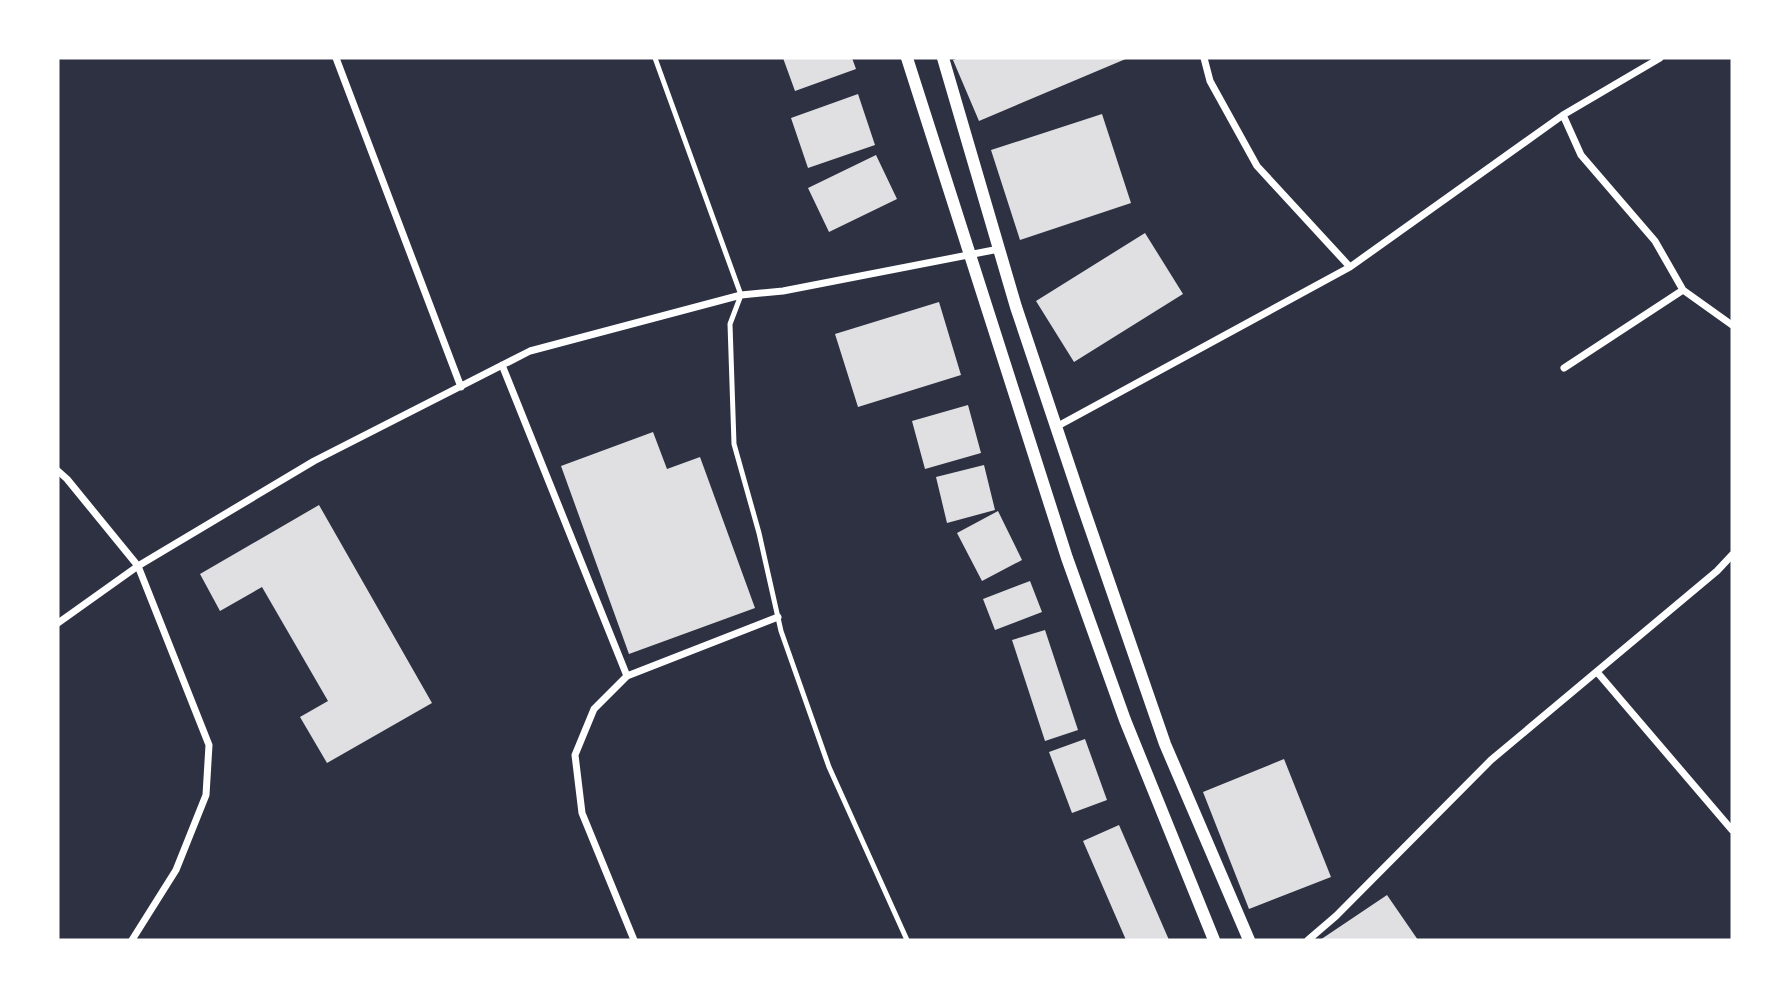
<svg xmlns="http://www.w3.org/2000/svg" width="1790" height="998" font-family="Helvetica,sans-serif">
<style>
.building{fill:#e0e0e3}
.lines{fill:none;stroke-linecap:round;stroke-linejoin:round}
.service{stroke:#fff;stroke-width:5}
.minor{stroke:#fff;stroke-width:7}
.tertiary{stroke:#fff;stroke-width:12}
</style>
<rect width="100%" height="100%" fill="#2d3142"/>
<!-- building -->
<path class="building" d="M783 58H852L856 69 795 91Z
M959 58H1128L979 121 953 60Z
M858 94 875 145 808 168 791 118Z
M1102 114 1131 203 1020 240 991 150Z
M876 155 897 199 829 232 808 188Z
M1145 233 1183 294 1074 362 1036 301Z
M939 302 961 375 858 407 835 334Z
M968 405 981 453 925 469 912 421Z
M653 432 667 469 700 457 755 608 629 654 561 466Z
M984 465 995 510 947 523 936 477Z
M319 505 432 703 327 763 300 717 328 701 262 587 220 611 200 574Z
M998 511 1022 560 982 581 957 533Z
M1030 581 1042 612 995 630 983 599Z
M1045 630 1078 730 1045 741 1012 640Z
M1085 739 1107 800 1072 813 1049 752Z
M1284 759 1331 877 1249 909 1203 792Z
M1119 825 1169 940H1126L1083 841Z
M1387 895 1418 940H1320Z"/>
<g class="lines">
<!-- service -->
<path class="service" d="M655 58 741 295 730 324 734 444 759 533 781 631 829 767 907 940"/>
<!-- minor -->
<path class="minor" d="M336 58 461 387
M1204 58 1210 81 1257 166 1350 267
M1563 115 1581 155 1655 241 1683 290 1732 325
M502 365 627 676
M1564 368 1683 290
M1056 427 1350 267 1563 115 1660 58
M58 471 67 479 138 566 209 745 206 795 176 870 132 940
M58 623 138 566 314 461 530 351 741 295 783 291 999 249
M1597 672 1732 830
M634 940 582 813 575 755 594 709 627 676 778 617
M1308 940 1336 916 1491 760 1717 571 1732 555"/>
<!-- tertiary -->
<path class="tertiary" d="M907 58 1067 558 1125 720 1214 940
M943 58 1016 307 1082 504 1165 744 1249 940"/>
</g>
<!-- border -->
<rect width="1790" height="998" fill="none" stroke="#ffffff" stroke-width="119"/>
</svg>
